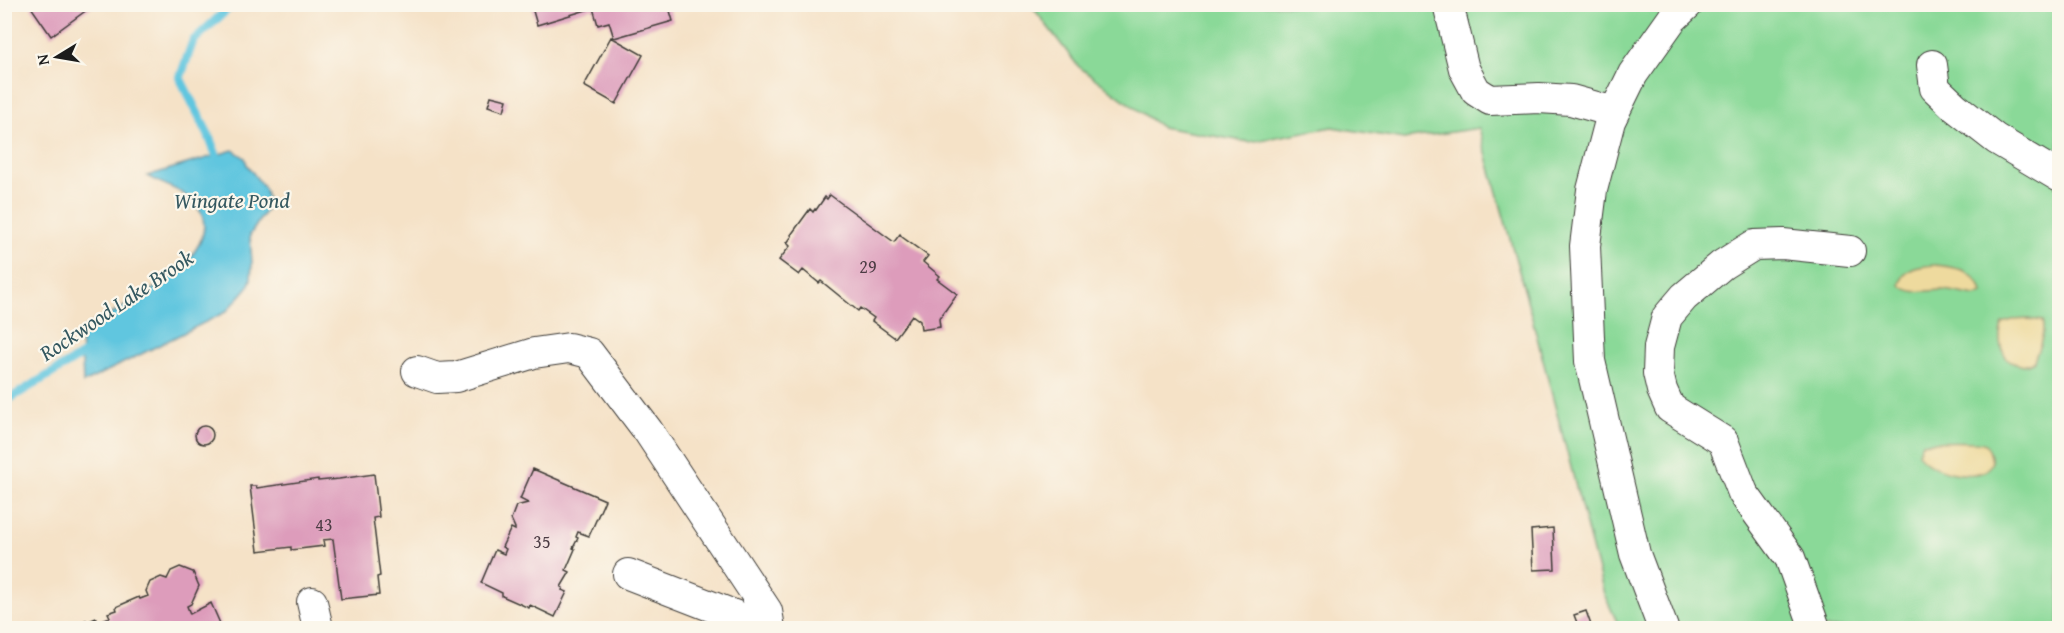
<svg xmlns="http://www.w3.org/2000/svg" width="2064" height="633" font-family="'Gentium Book Plus',serif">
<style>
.green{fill:#8ad998;stroke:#537a5a;stroke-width:1.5}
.sand{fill:#eeda9e;stroke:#857b5d;stroke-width:1.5}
.water{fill:#61c6df;stroke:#3e717e;stroke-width:1.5}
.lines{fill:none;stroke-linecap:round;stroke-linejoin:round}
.stream{stroke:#61c6df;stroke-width:9}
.building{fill:#dd9cbb}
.minor-casing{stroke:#3d3a36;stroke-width:32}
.minor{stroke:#fff;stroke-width:30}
.labels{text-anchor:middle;stroke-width:4.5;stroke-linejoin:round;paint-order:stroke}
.number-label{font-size:18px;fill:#4c3c44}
.water-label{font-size:22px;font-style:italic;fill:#345860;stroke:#fbf7ec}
</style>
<rect width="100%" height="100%" fill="#fbf7ec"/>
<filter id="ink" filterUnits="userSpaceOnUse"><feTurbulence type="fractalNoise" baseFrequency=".0167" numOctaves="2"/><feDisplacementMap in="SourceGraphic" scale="12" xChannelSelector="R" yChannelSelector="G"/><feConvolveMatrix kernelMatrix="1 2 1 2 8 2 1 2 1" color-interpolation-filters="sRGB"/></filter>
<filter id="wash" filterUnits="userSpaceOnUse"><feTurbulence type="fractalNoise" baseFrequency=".008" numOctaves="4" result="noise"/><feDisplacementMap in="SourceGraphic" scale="24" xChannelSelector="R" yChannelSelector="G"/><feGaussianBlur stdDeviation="1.35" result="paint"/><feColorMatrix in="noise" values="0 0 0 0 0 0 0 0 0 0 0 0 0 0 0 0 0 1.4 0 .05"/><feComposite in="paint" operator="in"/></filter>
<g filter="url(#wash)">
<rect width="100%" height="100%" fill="#f5e2c7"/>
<!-- green -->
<path class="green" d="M1031 5H2059V628H1620L1604 594 1531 314 1479 128 1404 139 1332 127 1249 142 1161 127 1078 66Z"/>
<!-- sand -->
<path class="sand" d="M1936 265C1957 268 1977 269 1982 293L1976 296C1965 294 1953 291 1942 290 1928 290 1912 296 1900 285 1903 267 1921 266 1936 265Z
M2030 319 2042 321C2046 334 2038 349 2034 361 2008 376 1993 344 2003 323L2012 320Z
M1930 442C1939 442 1979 440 1985 444 1990 448 1991 456 1992 462 1990 465 1989 468 1987 470 1970 481 1927 470 1918 453L1922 443Z"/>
<!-- water -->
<path class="water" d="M233 150 245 158 247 165 265 189 268 203 266 210 250 235 252 263 251 279 248 287 226 312 83 383 81 333C89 321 103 319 115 312 144 296 222 252 200 211 189 191 165 186 147 176Z"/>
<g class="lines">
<!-- stream -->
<path class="stream" d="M220 165 208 134 180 78 193 41 233 4
M4 402 92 349"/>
</g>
<g id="blocks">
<!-- building -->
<path class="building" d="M35 4H95L51 36 31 7Z
M531 4H668L673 21 614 38 609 22 598 25 593 8 537 25Z
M611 37 643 55 616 104 584 86Z
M491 96 507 100 504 111 488 106Z
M830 195 894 242 900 234 902 237 928 256 923 262 940 276 937 279 957 294 939 319 940 327 921 330 920 321 912 315 895 338 872 321 874 318 860 308 858 311 821 281 819 283 803 270 799 275 779 260 790 246 787 243 792 236 791 235 810 209 813 212 815 209 816 210 825 197 827 199Z
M195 435a9 9 0 1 1 18 0a9 9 0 1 1-18 0Z
M533 469 605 500 589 536 578 532 576 537 578 538 573 548 575 549 566 570 570 572 561 587 563 588 562 590 567 592 555 617 530 605 529 608 502 596V593L481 583 495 550 504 554 506 549 502 547 511 528 515 530V528L511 519 516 506 528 503 520 499Z
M374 474 379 517 373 518 380 576 377 577 379 595 341 599 333 539 323 540 324 546 291 550V547L258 551 250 486H256L257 488 318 479V481L339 479Z
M1553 528 1555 569 1533 570 1531 530Z
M180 567 193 572 199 586 191 604 187 606 190 614 211 603 222 628H65L86 620 87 622 96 618 97 622 110 617 108 613 117 610 116 607 139 597 140 599 148 596 146 591 150 582 161 577 167 579 171 571Z
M1586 611 1592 628H1579L1574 615Z"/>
</g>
</g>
<g filter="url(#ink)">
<use href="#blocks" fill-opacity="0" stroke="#3d3a36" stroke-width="1.5"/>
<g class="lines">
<defs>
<path id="minor" d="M1448 4 1464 69 1476 91 1490 100 1539 98 1571 100 1614 112
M1932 65 1935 88 1955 107 1996 139 2060 177
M417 371 437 378 456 377 534 353 569 348 589 353 648 431 767 611 770 628
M628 574 744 619 753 628
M312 602 318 628
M1663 628 1635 554 1590 361 1585 246 1592 190 1610 121 1633 74 1672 19 1688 4
M1815 628 1790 558 1743 493 1723 441 1670 408 1662 390 1658 373 1659 347 1667 317 1684 297 1722 265 1754 245 1783 244 1850 251"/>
</defs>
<!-- minor casing -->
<use href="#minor" class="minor-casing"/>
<!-- minor -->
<use href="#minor" class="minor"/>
</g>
</g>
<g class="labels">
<!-- number labels -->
<g class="number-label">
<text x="868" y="273">29</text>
<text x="324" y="531">43</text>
<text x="542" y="548">35</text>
</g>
<!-- water labels -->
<g class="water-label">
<text x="232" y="208">Wingate Pond</text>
<text transform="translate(116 305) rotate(-34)" y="8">Rockwood Lake Brook</text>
</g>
</g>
<!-- margin -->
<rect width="2064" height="633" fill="none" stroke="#fbf7ec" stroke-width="24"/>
<!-- north arrow -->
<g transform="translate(57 57) rotate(259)" stroke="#fbf7ec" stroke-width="4.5" paint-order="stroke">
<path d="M0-4.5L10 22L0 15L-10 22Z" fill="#1c1c1c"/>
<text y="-9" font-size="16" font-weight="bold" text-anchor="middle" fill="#1c1c1c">N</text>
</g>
</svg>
